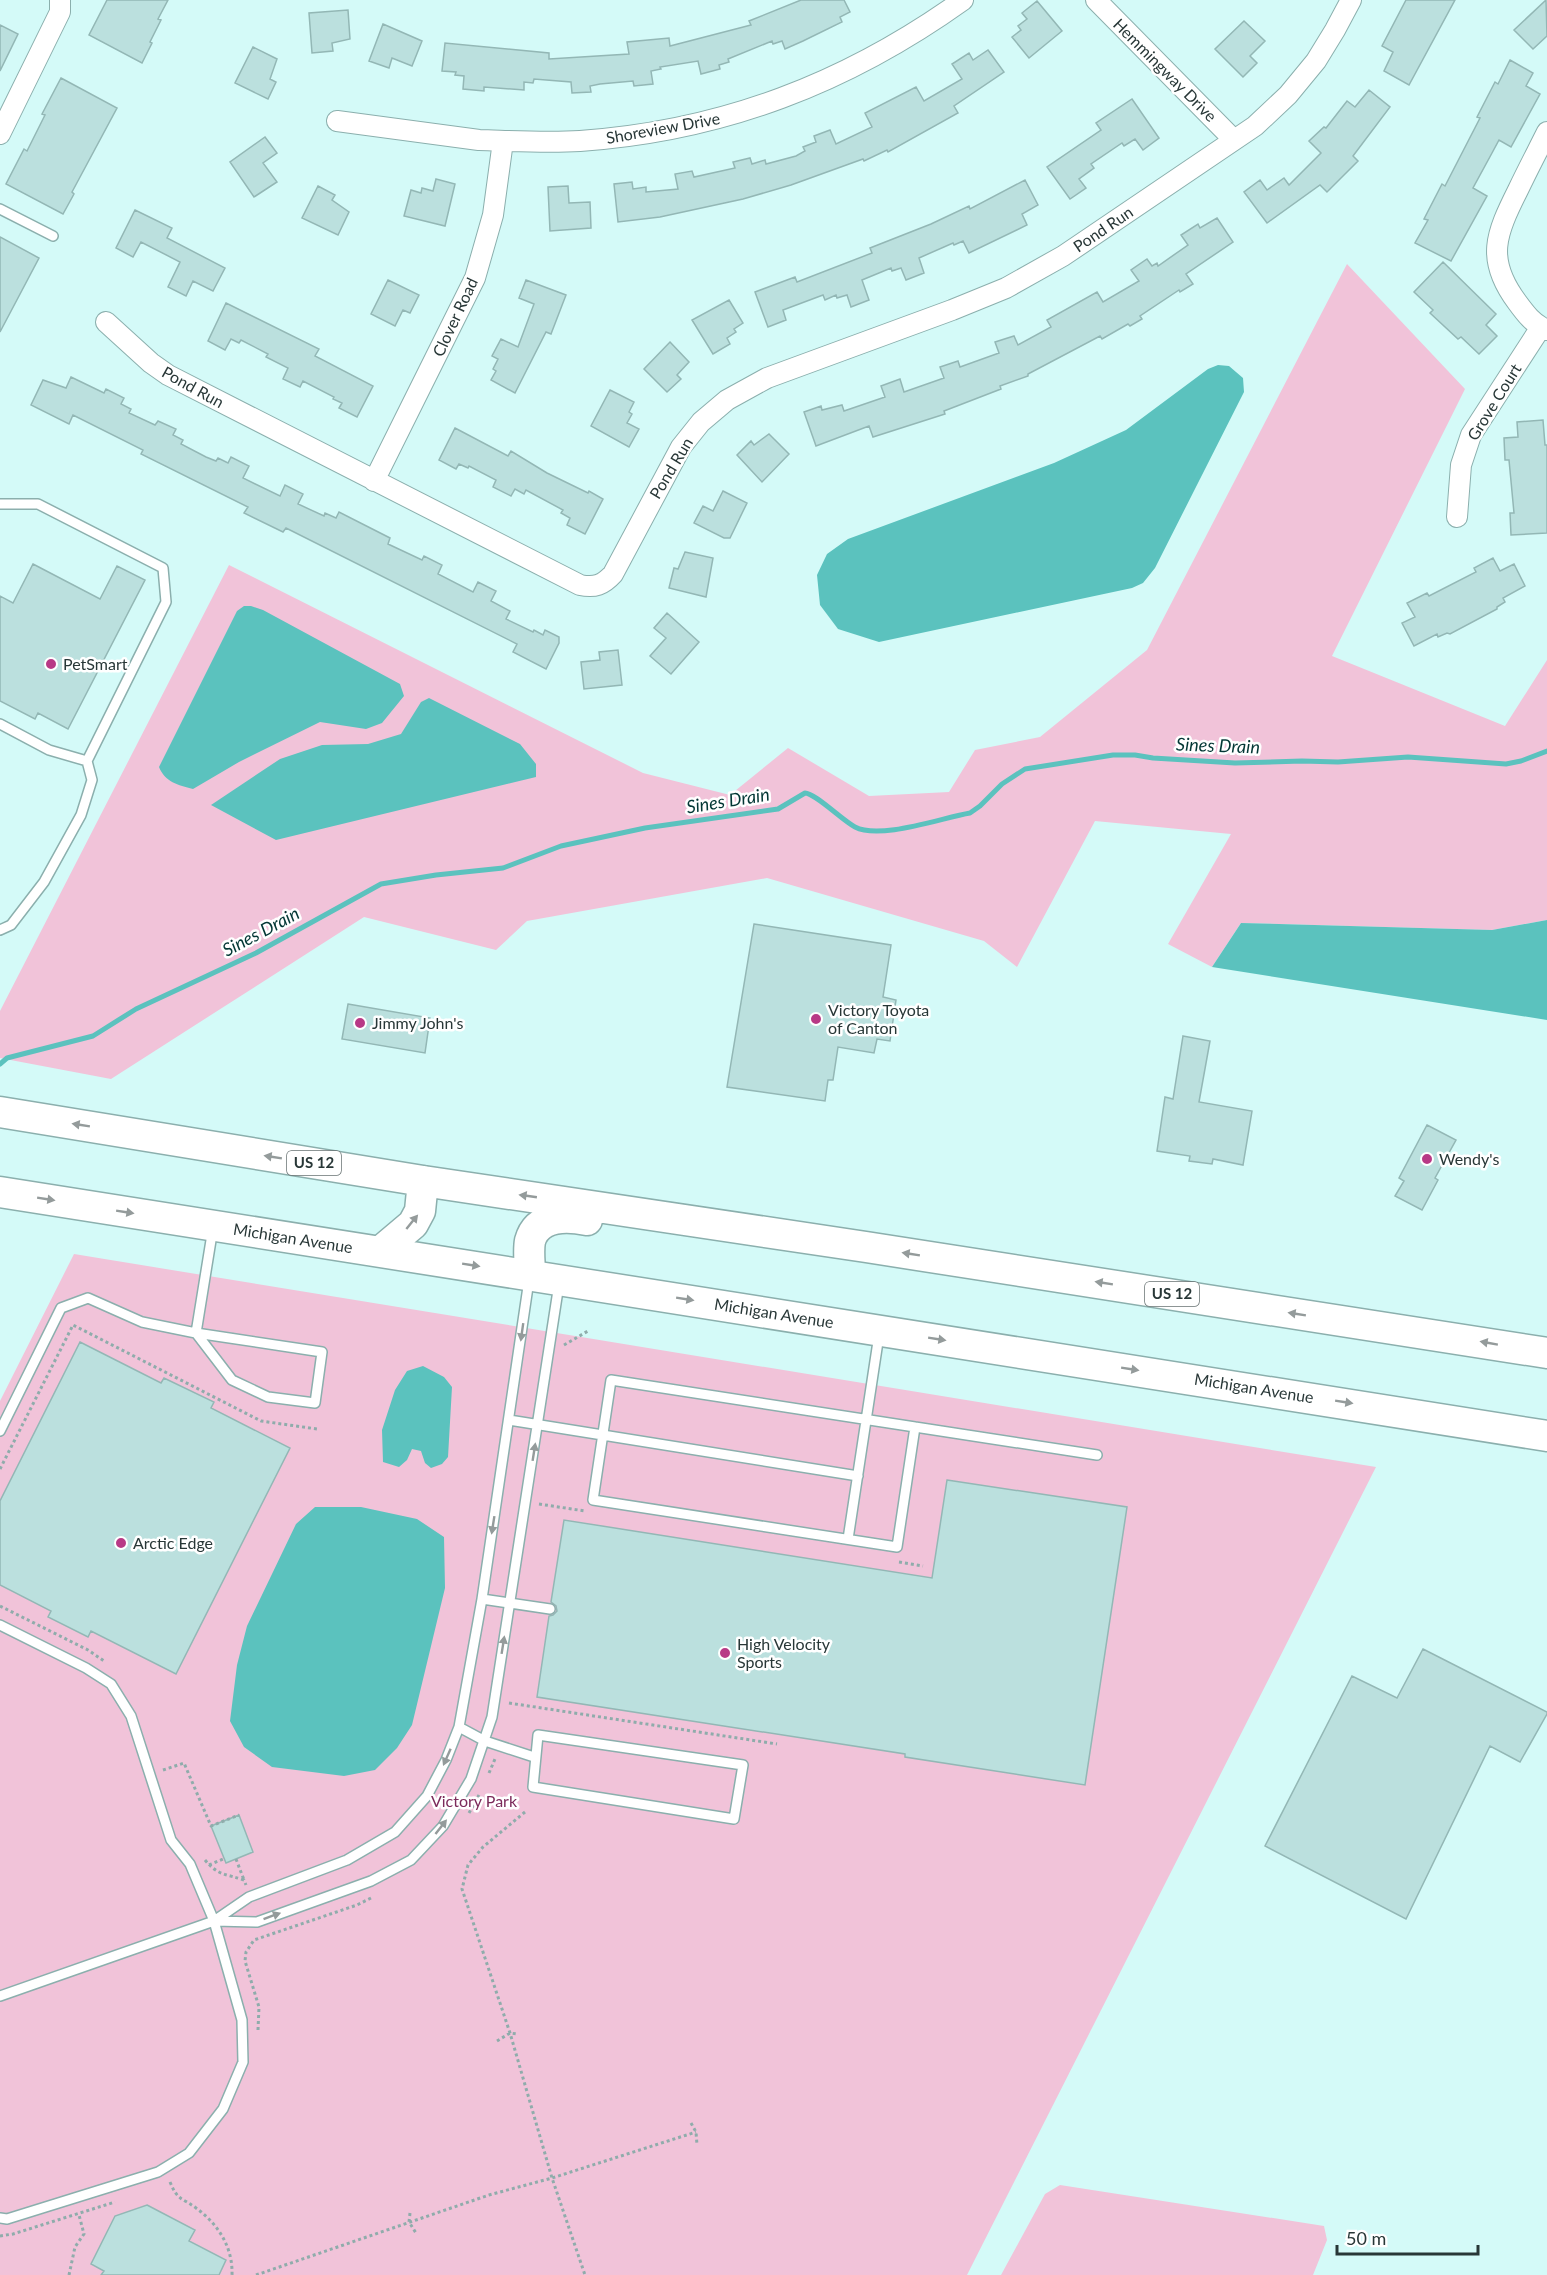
<svg xmlns="http://www.w3.org/2000/svg" width="1547" height="2275" font-family="Lato,sans-serif">
<style>
.green{fill:#f1c3d9}
.water{fill:#5bc2be}
.lines{fill:none;stroke-linecap:round;stroke-linejoin:round}
.stream{stroke:#5bc2be;stroke-width:5}
.building{fill:#bbe0de;stroke:#93b7b5;stroke-width:1.5}
.service-casing{stroke:#8bafad;stroke-width:12}
.minor-casing{stroke:#8bafad;stroke-width:22}
.primary-casing{stroke:#8bafad;stroke-width:33}
.path{stroke:#8facab;stroke-width:3;stroke-dasharray:3 3;stroke-linecap:butt}
.service{stroke:#fff;stroke-width:9}
.minor{stroke:#fff;stroke-width:20}
.primary{stroke:#fff;stroke-width:30}
.oneway{fill:#949b9b}
.poi-dot{fill:#b83986;stroke:#fff;stroke-width:2}
.labels{text-anchor:middle;stroke-width:5;stroke-linejoin:round;paint-order:stroke}
.shield{fill:#fff;stroke:#687373;stroke-width:1.5}
.shield-label{font-size:15px;font-weight:bold;fill:#283737}
.street-label{font-size:16px;fill:#283737;stroke:#fff}
.poi-label{font-size:16px;fill:#283737;stroke:#fff;text-anchor:start}
.park-label{font-size:16px;fill:#7c2b5b;stroke:#fff}
.water-label{font-size:18px;font-style:italic;fill:#033735;stroke:#fff}
</style>
<rect width="100%" height="100%" fill="#d4faf8"/>
<!-- green -->
<path class="green" d="M1347 264 1465 389 1332 656 1505 726 1547 660V920L1492 930 1241 923 1212 967 1168 944 1231 834 1095 821 1017 967 984 941 767 878 527 921 496 950 364 917 111 1079 0 1058V1011L229 565 643 773 730 795 788 748 869 796 949 792 975 750 1040 737 1147 650Z
M74 1254 1376 1467 967 2275H0V1401Z
M1060 2185 1324 2226 1327 2240 1313 2275H1001L1045 2194Z"/>
<!-- water -->
<path class="water" d="M1218 365 1229 366 1243 378 1244 392 1155 568 1143 583 1132 588 879 642 838 629 820 605 817 575 827 554 848 539 1054 463 1126 430 1208 369Z
M244 606H251L263 610 400 684 404 696 382 723 366 729 320 722 239 762 193 789C178 785 165 782 159 767L237 611Z
M429 698 520 744 536 764V777L276 840 211 805 280 759 322 745 368 744 401 734 421 702Z
M1547 920V1020L1212 967 1241 923 1492 930Z
M423 1366 444 1377 452 1387 448 1457 442 1464 431 1468 425 1463 421 1451 412 1449 407 1460 399 1467 383 1462 382 1430 395 1390 407 1371Z
M315 1507H361L417 1519 444 1537 445 1588 412 1725 397 1748 375 1770 344 1776 272 1767 244 1747 230 1721 237 1665 247 1626 296 1524Z"/>
<g class="lines">
<!-- stream -->
<path class="stream" d="M0 1064 7 1058 93 1036 136 1009 256 953 381 884 436 875 503 868 561 846 645 828 778 809 805 793C815 793 843 821 855 827 880 840 941 818 970 813L980 806 1002 784 1025 769 1113 755H1135L1153 758 1235 763 1302 761 1338 762 1408 757 1506 764 1521 761 1547 751"/>
</g>
<!-- building -->
<path class="building" d="M107 0H168L158 19 161 20 150 42 152 43 142 63 89 35Z
M801 0H844L850 12 840 17 842 22 803 41 785 49 782 41 773 44 772 41 728 59 729 62 719 65 720 69 701 74 698 61 660 67 661 69 651 71 653 84 634 86 633 81 600 84 590 86 591 92 572 93 571 82 534 79 533 83 524 82V90L484 87V91L463 89 464 76 455 75 456 72 442 71 445 43 549 53V59L629 54 627 42 669 38 670 46 751 25 749 21Z
M1406 0H1455L1409 85 1384 71 1393 52 1382 46Z
M1546 0 1547 36 1533 49 1514 30Z
M1037 1 1062 31 1029 58 1012 37 1021 30 1018 26 1027 19 1022 13Z
M348 10 350 39 332 43 333 51 312 53 309 13Z
M1244 21 1265 41 1250 56 1257 63 1243 77 1215 49Z
M383 24 422 41 412 66 392 58 389 68 369 61Z
M0 25 18 34 0 71Z
M253 47 277 59 270 79 276 82 268 99 235 83Z
M988 50 1004 72 954 106 958 113 888 152 887 150 864 161 863 159 791 185 743 199 660 217 618 222 614 184 632 182 633 189 646 187V192L678 189 675 174 692 171 694 177 735 168 733 162 750 158 752 164 765 160 766 164 796 156 805 151 803 147 816 142 814 136 830 130 836 144 872 127 865 113 916 87 924 101 962 79 952 64 969 53 973 60Z
M1510 60 1533 73 1526 86 1540 94 1511 147 1499 140 1492 153 1473 188 1487 196 1451 261 1415 243 1428 220 1424 219 1442 184 1445 186 1480 118 1477 117 1495 82 1498 84Z
M61 78 117 108 72 192 74 194 63 214 6 184 24 149 27 151 45 115 42 114Z
M1369 90 1390 107 1353 156 1358 161 1327 192 1320 185 1267 223 1244 192 1260 180 1267 190 1284 178 1289 185 1321 153 1309 141 1324 127 1326 128 1347 101 1355 107Z
M1132 99 1159 138 1143 150 1135 139 1124 146 1122 143 1091 164 1094 168 1079 179 1086 188 1070 199 1047 167 1101 130 1096 123Z
M265 137 277 153 263 163 277 182 254 197 230 162Z
M436 179 455 184 445 226 404 216 411 190 421 193 422 188 433 191Z
M1025 180 1038 205 1022 214 1027 225 969 253 963 241 954 245 953 243 919 258 924 273 906 280 901 268 892 271 891 268 862 280 869 300 851 307 847 295 837 298 836 295 825 300 823 295 783 310 786 320 768 327 755 292 795 277 797 282 872 253 870 248 931 224 969 206 970 209Z
M318 186 335 195 332 200 349 212 338 235 302 218Z
M568 186 569 203 590 202 591 228 550 231 548 187Z
M135 210 172 228 167 238 225 268 213 291 193 281 186 296 168 287 180 262 141 242 133 257 116 248Z
M1217 218 1233 242 1186 274 1193 284 1180 292 1179 290 1140 316 1142 319 1130 326 1128 324 1102 339 1100 336 1028 374V376L1000 386 1001 389 944 411 945 414 873 437 869 426 816 446 804 412 821 406 822 410 842 405 844 411 885 397 881 386 900 379 904 392 944 378 940 367 958 361 960 367 999 353 995 342 1014 336 1018 345 1051 327 1047 320 1097 292 1103 302 1139 281 1131 270 1147 259 1152 266 1157 263 1158 266 1188 245 1181 235 1198 224 1200 228Z
M0 237 39 258 0 332Z
M1443 262 1496 314 1486 325 1497 336 1479 354 1461 337 1458 339 1430 313 1433 310 1414 292Z
M388 280 419 295 410 313 403 310 395 326 371 314Z
M526 280 566 295 551 334 546 332 515 393 491 380 496 371 493 369 498 359 492 356 501 339 518 347 534 304 519 298Z
M729 300 743 323 734 329 736 332 727 338 730 344 713 354 692 320Z
M226 303 319 349 315 356 373 386 357 417 339 408 342 403 333 399 334 397 303 381 300 387 283 379 288 368 266 357 268 354 241 340 239 343 231 339 225 350 208 341Z
M670 342 689 362 677 375 681 379 667 392 644 369Z
M71 377 104 393 106 389 124 398 121 404 131 409 129 413 155 425 158 421 176 429 173 435 183 440 181 444 206 457 216 461 218 458 228 463 231 457 249 466 243 478 280 496 285 485 303 494 298 504 324 516 325 513 336 518 339 512 390 538 388 544 422 560 424 556 442 565 438 574 473 592 478 582 496 591 491 601 510 611 506 619 533 632 534 630 543 635 545 630 559 637V643L546 669 513 652 517 644 286 528 283 532 244 513 248 507 141 454 143 450 73 415 69 424 31 405 43 380 66 388Z
M610 390 634 402 629 412 632 414 627 423 639 429 629 447 591 426Z
M1543 420 1545 445H1547V533L1511 535 1510 513H1514L1509 460H1505L1504 438 1518 437 1517 422Z
M455 428 508 456 511 451 547 473 588 493 589 491 603 499 585 534 567 525 570 518 561 513 563 510 526 490 524 494 515 489 511 496 493 487 496 480 469 466 468 468 459 464 456 469 439 460Z
M769 434 789 454 762 482 737 455 751 441 754 445Z
M723 491 747 503 730 538H724L694 523 703 506 713 511Z
M685 552 713 558 706 597 669 588 674 568 678 569Z
M1493 558 1500 571 1514 564 1525 586 1503 598 1505 602 1497 607V609L1450 634 1447 633 1438 637 1437 634 1414 646 1402 623 1415 617 1407 603 1427 593 1429 596 1476 572 1474 568Z
M33 564 100 599 117 566 145 580 68 729 38 713 35 719 0 701V596L13 603Z
M667 613 699 642 671 674 650 656 666 638 654 628Z
M618 650 622 685 584 689 581 662 600 660 599 652Z
M754 924 891 945 883 997 896 1000 890 1041 877 1039 874 1053 838 1047 833 1080H828L825 1101 727 1087Z
M348 1004 430 1018 425 1053 342 1039Z
M1183 1036 1210 1041 1199 1102 1252 1111 1243 1165 1213 1159 1212 1164 1189 1161 1190 1156 1157 1151 1165 1097 1173 1099Z
M1427 1125 1456 1140 1435 1178 1438 1180 1422 1210 1395 1196 1404 1181 1399 1178Z
M80 1342 161 1383 164 1378 214 1402 211 1408 290 1448 176 1674 91 1631 88 1637 48 1617 51 1611 0 1585V1501Z
M947 1480 1127 1507 1085 1785 905 1757V1754L537 1697 549 1616 553 1615 557 1611 556 1606 551 1602 564 1520 932 1578Z
M1423 1649 1547 1712V1714L1520 1762 1490 1746 1406 1919 1265 1846 1352 1676 1397 1698Z
M239 1815 253 1852 226 1863 211 1826Z
M147 2205 195 2230 189 2241 226 2260 219 2275H101L104 2271 91 2264 115 2216Z"/>
<g class="lines">
<defs>
<path id="service" d="M0 209 53 236
M0 504H38L163 568 166 602 87 761 92 780 81 815 44 882 11 925 0 930
M0 724 49 750 87 761
M196 1333 322 1352 315 1403 268 1397 232 1380Z
M611 1380 915 1427 897 1547 593 1500Z
M509 1420 858 1476
M915 1427 1097 1455
M0 1431 61 1308 88 1298 142 1322 196 1333 213 1228
M848 1539 879 1335
M482 1599 550 1609
M0 1625 86 1668 111 1684 131 1716 171 1840 190 1864 214 1921 242 2020 243 2062 223 2109 189 2153 158 2172 7 2219 0 2218
M459 1727 485 1741 534 1757
M538 1735 743 1765 734 1819 533 1787Z
M214 1921 257 1922 371 1881 411 1860 443 1826 471 1779 492 1717 559 1284
M0 1996 214 1921 249 1897 347 1860 395 1832 427 1796 446 1760 459 1727 482 1599 529 1280"/>
<path id="minor" d="M1096 0 1234 140
M337 121 479 140C513 141 546 143 580 141 723 131 847 83 963 0
M1547 132C1537 152 1527 171 1518 190 1496 234 1485 259 1517 302 1525 313 1533 324 1547 330
M0 134 60 12V0
M106 322 151 363 168 375 580 585C595 588 603 585 613 574L681 447 701 422 727 400 767 378 952 310 1006 288 1063 256 1255 126 1288 95 1316 61 1335 30 1351 0
M374 481 475 278 493 215 503 141
M1457 517 1461 465 1471 435 1541 327"/>
<path id="primary" d="M0 1112 423 1181 866 1247 1547 1353
M0 1192 1547 1436
M381 1251 413 1224 420 1211 423 1181
M530 1274C530 1264 528 1251 530 1241 537 1215 566 1216 587 1220"/>
</defs>
<!-- service casing -->
<use href="#service" class="service-casing"/>
<!-- minor casing -->
<use href="#minor" class="minor-casing"/>
<!-- primary casing -->
<use href="#primary" class="primary-casing"/>
<!-- path -->
<path class="path" d="M564 1345 588 1331
M0 1469 73 1325 261 1421 317 1429
M539 1504 585 1511
M899 1562 923 1566
M0 1606 88 1650 104 1661
M509 1703 777 1744
M163 1770 184 1763 211 1826 239 1815
M489 1773 495 1759
M525 1812 483 1847 468 1865 462 1889 510 2033 552 2178 585 2275
M469 1813 479 1795
M236 1859 244 1880
M205 1860C218 1876 227 1874 244 1880L246 1885
M209 1865 223 1859
M258 2030 259 2007 245 1961 246 1952 254 1940 357 1905 373 1897
M497 2041 510 2033 517 2034
M691 2123 696 2132 697 2145
M170 2182C178 2201 181 2197 196 2208 218 2224 233 2247 232 2275
M410 2213 409 2222 416 2233
M0 2236 13 2234 115 2202
M69 2275 75 2247 84 2234 79 2215
M256 2275 489 2195 552 2178 696 2132"/>
<!-- service -->
<use href="#service" class="service"/>
<!-- minor -->
<use href="#minor" class="minor"/>
<!-- primary -->
<use href="#primary" class="primary"/>
</g>
<!-- one-way arrows -->
<defs><path id="oneway-solid" d="M-6-.8H1V-3.2L6.5 0L1 3.2V.8H-6Z" transform="scale(1.5)"/></defs>
<g class="oneway">
<use href="#oneway-solid" transform="translate(81 1125) rotate(-171)"/>
<use href="#oneway-solid" transform="translate(273 1157) rotate(-171)"/>
<use href="#oneway-solid" transform="translate(528 1196) rotate(-172)"/>
<use href="#oneway-solid" transform="translate(46 1199) rotate(9)"/>
<use href="#oneway-solid" transform="translate(125 1212) rotate(9)"/>
<use href="#oneway-solid" transform="translate(412 1222) rotate(-51)"/>
<use href="#oneway-solid" transform="translate(911 1254) rotate(-171)"/>
<use href="#oneway-solid" transform="translate(471 1265) rotate(9)"/>
<use href="#oneway-solid" transform="translate(1104 1283) rotate(-171)"/>
<use href="#oneway-solid" transform="translate(685 1299) rotate(9)"/>
<use href="#oneway-solid" transform="translate(1297 1314) rotate(-171)"/>
<use href="#oneway-solid" transform="translate(522 1332) rotate(98)"/>
<use href="#oneway-solid" transform="translate(937 1339) rotate(9)"/>
<use href="#oneway-solid" transform="translate(1489 1343) rotate(-170)"/>
<use href="#oneway-solid" transform="translate(1130 1369) rotate(9)"/>
<use href="#oneway-solid" transform="translate(1344 1402) rotate(9)"/>
<use href="#oneway-solid" transform="translate(534 1452) rotate(-81)"/>
<use href="#oneway-solid" transform="translate(493 1525) rotate(99)"/>
<use href="#oneway-solid" transform="translate(503 1645) rotate(-81)"/>
<use href="#oneway-solid" transform="translate(447 1757) rotate(114)"/>
<use href="#oneway-solid" transform="translate(441 1827) rotate(-52)"/>
<use href="#oneway-solid" transform="translate(272 1916) rotate(-20)"/>
</g>
<!-- markers -->
<g class="poi-dot">
<circle cx="51" cy="664" r="6"/>
<circle cx="816" cy="1019" r="6"/>
<circle cx="360" cy="1023" r="6"/>
<circle cx="1427" cy="1159" r="6"/>
<circle cx="121" cy="1543" r="6"/>
<circle cx="725" cy="1653" r="6"/>
</g>
<g class="labels">
<!-- shield labels -->
<g class="shield">
<rect x="287" y="1151" width="54" height="24" rx="4.5"/>
<rect x="1145" y="1282" width="54" height="24" rx="4.5"/>
</g>
<g class="shield-label">
<text x="314" y="1168">US 12</text>
<text x="1172" y="1299">US 12</text>
</g>
<!-- street labels -->
<g class="street-label">
<text transform="translate(1165 70) rotate(45)" y="6">Hemmingway Drive</text>
<text transform="translate(663 128) rotate(-10)" y="6">Shoreview Drive</text>
<text transform="translate(1103 229) rotate(-34)" y="6">Pond Run</text>
<text transform="translate(455 317) rotate(-65)" y="6">Clover Road</text>
<text transform="translate(193 387) rotate(29)" y="6">Pond Run</text>
<text transform="translate(1494 402) rotate(-58)" y="6">Grove Court</text>
<text transform="translate(671 468) rotate(-59)" y="6">Pond Run</text>
<text transform="translate(293 1238) rotate(9)" y="6">Michigan Avenue</text>
<text transform="translate(774 1313) rotate(9)" y="6">Michigan Avenue</text>
<text transform="translate(1254 1388) rotate(9)" y="6">Michigan Avenue</text>
</g>
<!-- poi labels -->
<g class="poi-label">
<text x="63" y="670">PetSmart</text>
<text x="828" y="1016">Victory Toyota<tspan x="828" dy="18">of Canton</tspan></text>
<text x="372" y="1029">Jimmy John's</text>
<text x="1439" y="1165">Wendy's</text>
<text x="133" y="1549">Arctic Edge</text>
<text x="737" y="1650">High Velocity<tspan x="737" dy="18">Sports</tspan></text>
</g>
<!-- park labels -->
<g class="park-label">
<text x="474" y="1807">Victory Park</text>
</g>
<!-- water labels -->
<g class="water-label">
<text transform="translate(1218 746) rotate(2)" y="6">Sines Drain</text>
<text transform="translate(728 801) rotate(-9)" y="6">Sines Drain</text>
<text transform="translate(261 932) rotate(-28)" y="6">Sines Drain</text>
</g>
</g>
<!-- scale -->
<path d="M1337 2245v9h141v-9" fill="none" stroke="#283737" stroke-width="3"/>
<text x="1346" y="2245" font-size="18" fill="#283737" stroke="#ffffff" stroke-width="4.5" paint-order="stroke">50 m</text>
</svg>
